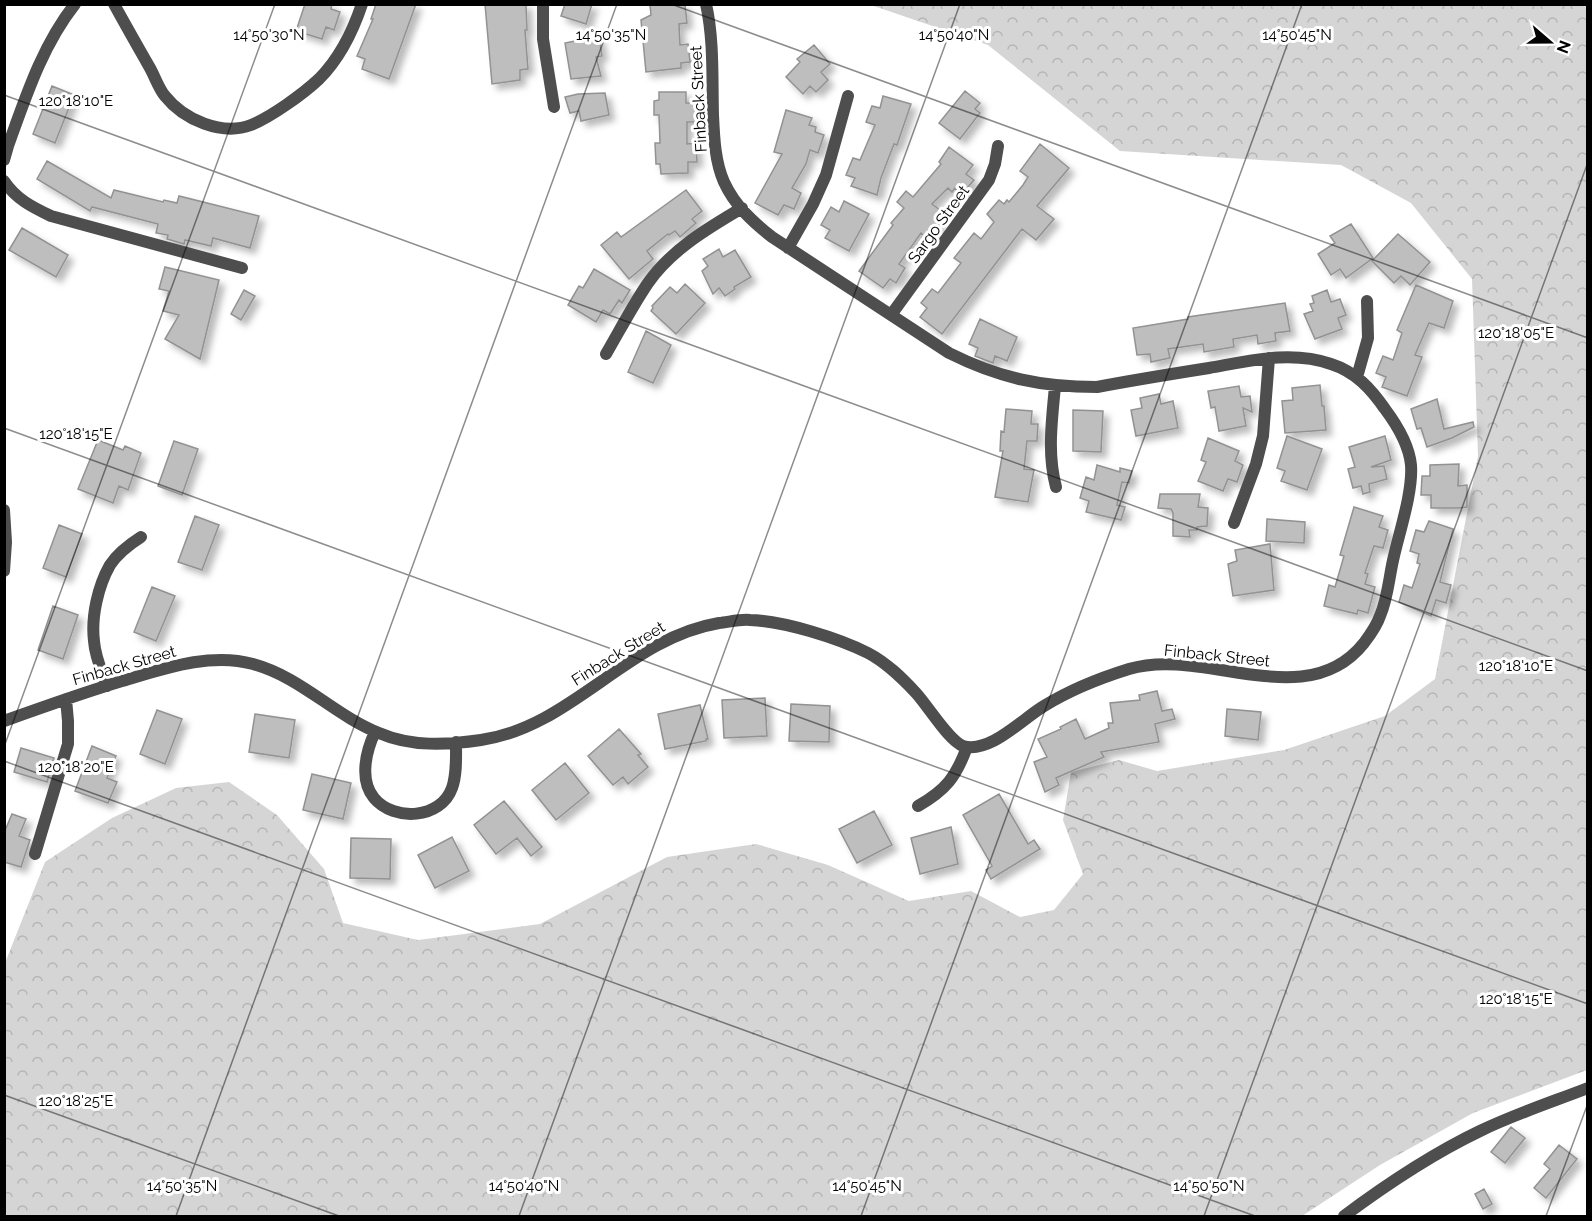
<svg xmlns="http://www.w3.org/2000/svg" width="1592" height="1221" font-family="Raleway,sans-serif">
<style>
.forest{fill:url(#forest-crowns)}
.building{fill:#bebebe;stroke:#929292;stroke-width:1.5;filter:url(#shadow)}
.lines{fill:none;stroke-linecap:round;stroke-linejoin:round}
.minor{stroke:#4e4e4e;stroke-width:12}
.tertiary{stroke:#4e4e4e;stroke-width:12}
.ticks{fill:none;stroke:#000;stroke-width:1.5;stroke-opacity:0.45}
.labels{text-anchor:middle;stroke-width:6;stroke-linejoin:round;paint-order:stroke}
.street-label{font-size:16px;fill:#000;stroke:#fff}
.ticks-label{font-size:15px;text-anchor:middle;fill:#000;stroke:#fff;stroke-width:6;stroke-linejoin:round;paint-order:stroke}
</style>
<defs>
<pattern id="forest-crowns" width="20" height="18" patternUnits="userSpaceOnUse" patternTransform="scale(1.5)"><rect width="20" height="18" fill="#d5d5d5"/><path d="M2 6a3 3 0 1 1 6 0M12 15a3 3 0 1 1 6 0" fill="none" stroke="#b5b5b5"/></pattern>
<filter id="shadow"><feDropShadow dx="5.5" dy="5.5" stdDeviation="3" flood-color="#0004"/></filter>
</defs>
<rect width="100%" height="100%" fill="#fff"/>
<!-- forest -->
<path class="forest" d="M871 5H1587V1070L1473 1113 1380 1165 1302 1216H5V963L45 862 112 818 176 788 229 782 277 815 324 869 343 923 418 940 540 924 667 857 756 844 828 865 909 901 971 891 1020 917 1054 910 1083 874 1063 820 1071 772 1119 760 1157 771 1284 750 1385 716 1435 679 1478 456 1472 279 1411 203 1341 165 1120 151 988 45Z"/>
<!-- building -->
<path class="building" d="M305 4H332L331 9 340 12 334 30 326 27 322 39 296 31Z
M376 4H416L389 79 362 69 365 59 357 56 373 19H371Z
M485 4H526L527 30H525L528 69 520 70V80L492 84Z
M565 4H592L586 24 561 16Z
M650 5H685L687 23 679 24 680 45 688 44 690 62 681 63V68L646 72 641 20 651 15Z
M599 36 602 56 596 57 601 76 571 79 565 43Z
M814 45 830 64 821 72 828 80 816 92 810 86 803 94 786 77 800 62 797 59Z
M52 86 74 95 55 143 33 134Z
M965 91 980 103 975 109 980 113 960 139 939 123Z
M659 92H686V103H695L696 122H687V144L696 143 697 162H688V173L661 174 660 164H656L655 143H660L659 115H654V101L659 100Z
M605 93 609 115 581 121 579 111 570 113 565 97 578 94Z
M883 96 911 104 897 145 894 144 881 178 877 195 851 186 855 178 846 175 853 158 860 160 875 125 866 122 872 106 880 108Z
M786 110 812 118 809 125 816 127 815 132 824 135 818 153 810 150 806 164 792 188 801 193 794 209 784 205 778 215 755 203 782 154 774 152Z
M1040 144 1069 168 1037 206 1054 219 1036 240 1022 229 942 334 920 317 927 308 921 303 932 289 938 293 961 263 954 258 974 233 981 239 994 222 987 214 999 200 1004 204 1007 200 1009 202 1023 185 1028 177 1020 171Z
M949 147 973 165 966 174 974 180 962 194 955 188 952 192 948 188 932 204 940 210 934 218 940 224 928 239 921 233 899 264 905 268 896 283 890 279 883 288 859 271 893 225 891 223 904 208 897 202 906 191 913 197 941 164 939 162Z
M47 161 111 198 114 190 163 202 164 200 177 203 179 196 259 216 250 248 213 238 211 246 185 240 184 244 167 239 168 235 156 233 158 224 92 207 90 211 37 179Z
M686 190 702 211 692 219 696 223 680 237 675 231 669 235 668 234 647 251 653 259 629 279 601 245 617 232 621 237Z
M844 201 869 214 849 251 825 238 830 230 821 225 831 207 839 212Z
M1351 224 1373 258 1346 278 1340 269 1331 275 1318 254 1335 243 1330 236Z
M22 228 68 255 56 277 9 250Z
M1398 234 1430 262 1410 285 1401 276 1394 283 1372 261Z
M719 249 723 257 735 250 751 277 734 287 735 289 725 296 719 288 713 294 702 271 708 266 703 259Z
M165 267 219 280 200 359 165 339 179 315 163 311 169 291 159 289Z
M594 269 630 290 622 303 619 300 610 314 603 310 596 322 568 305 579 286 583 288Z
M685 284 705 303 676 334 651 311 653 308 652 306 670 287 677 293Z
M1416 285 1453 301 1444 328 1429 323 1415 355 1422 357 1407 396 1382 387 1386 377 1376 373 1383 356 1393 360 1402 333 1397 330Z
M244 290 255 296 241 320 231 314Z
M1327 290 1331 302 1340 299 1346 315 1338 318 1342 329 1315 339 1304 314 1313 311 1310 304 1314 303 1312 296Z
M1285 303 1290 331 1275 333 1276 341 1258 344 1257 335 1233 339 1234 347 1204 352 1203 344 1168 349 1170 358 1151 362 1150 354 1137 355 1133 328 1188 319V317L1201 315Z
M980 319 1017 337 1007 361 995 356 993 363 975 356 978 348 969 344Z
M646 331 671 345 653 383 628 372Z
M1320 385 1322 406H1324L1326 430 1285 433 1282 401 1293 400 1292 388Z
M1239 386 1241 397 1250 396 1252 412 1243 408 1246 426 1219 431 1215 407 1211 408 1208 391Z
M1159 394 1161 404 1173 401 1178 428 1136 436 1131 410 1142 408 1140 398Z
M1437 399 1444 429 1473 422 1474 427 1452 438 1427 447 1421 428 1417 429 1411 409Z
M1006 409 1032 411 1031 424H1038L1037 441H1027L1024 469 1034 470 1028 502 995 497 1003 451H1000L1001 431 1004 432Z
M1073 410 1103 411 1101 452 1073 451Z
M1287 436 1322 449 1307 490 1281 481 1285 471 1277 468Z
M1385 436 1391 460 1371 467 1384 466 1387 479 1369 484 1370 492 1363 494 1361 486 1353 488 1348 469 1355 467 1349 447Z
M1208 438 1239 451 1235 461 1243 465 1237 482 1228 479 1223 491 1198 481 1206 462 1201 460Z
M98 440 123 450 125 446 141 453 128 490 119 486 113 503 78 489Z
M174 441 198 449 182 495 158 486Z
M1459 464 1458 486 1467 485V507L1459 508H1431V495H1421L1422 476H1430V465Z
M1097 465 1120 472V468L1132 471 1129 483 1122 482 1117 505 1125 507 1121 520 1086 512 1089 501 1080 498 1086 477 1094 480Z
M1160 494H1200L1198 507 1208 508 1207 526 1197 527V530H1189L1190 537 1173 536V513L1171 509 1158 508Z
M1354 507 1383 516 1379 527 1388 530 1383 548 1374 546 1365 573 1368 574 1365 584 1375 587 1368 613 1358 610 1357 614 1324 606 1329 585 1335 587 1344 556 1340 555Z
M195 516 219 525 202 570 178 562Z
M1267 519 1305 522 1304 543 1266 541Z
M1429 521 1453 529 1440 582 1451 585 1446 603 1436 600 1431 616 1399 602 1404 585 1412 588 1420 564 1417 563 1419 554 1410 551 1416 530 1424 532Z
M59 525 82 534 66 577 43 568Z
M1270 544 1274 590 1233 596 1228 564 1237 561 1235 550Z
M152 587 175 596 156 641 134 632Z
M53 606 78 615 63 659 38 650Z
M1157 691 1162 711 1172 709 1175 719 1155 724 1159 742 1101 752 1104 757 1056 778 1059 785 1045 792 1034 762 1047 757 1038 739 1061 729 1060 727 1076 719 1085 739 1109 728 1108 723H1113L1110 703 1140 700 1139 695Z
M765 698 767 736 724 738 722 700Z
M791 704 830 706 829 742 789 741Z
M700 705 708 739H706V741L665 749 658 714Z
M1227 709 1261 712 1258 740 1225 736Z
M157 710 182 719 165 764 140 754Z
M255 714 295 720 289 758 249 752Z
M619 729 641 754 638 755 648 767 628 784 623 777 613 785 588 756Z
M92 746 116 756 107 778 117 782 108 803 75 791Z
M21 748 54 758 47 782 14 772Z
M565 763 589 793 556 820 532 790Z
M312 774 351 783 343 819 303 810Z
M999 794 1028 844 1034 840 1040 849 991 879 986 870 992 866 963 815Z
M504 801 542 847 531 856 517 838 496 854 474 825Z
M874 811 892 845 857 863 839 829Z
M12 814 26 819 19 836 30 840 21 867 4 862V833Z
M951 827 958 864 920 874 911 838Z
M452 837 469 871 435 888 418 855Z
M351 838 391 839 390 879 350 878Z
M1511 1127 1525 1138 1505 1163 1491 1152Z
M1559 1145 1577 1159 1546 1198 1534 1188 1550 1169 1544 1164Z
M1484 1189 1492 1204 1483 1209 1475 1194Z"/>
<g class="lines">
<!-- minor -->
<path class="minor" d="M114 4C126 26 138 47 150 68 155 77 159 89 165 96 184 120 222 136 251 125 271 117 303 94 319 79 339 59 353 31 362 4
M543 4V39L554 107
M4 160 8 146C26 96 42 46 75 4
M4 181C16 199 32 207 51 216L242 268
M788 248 813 204 826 175 848 96
M891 315 989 180 995 164 998 146
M606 354C620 330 633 305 648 283 671 250 708 228 742 208
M1357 377 1368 338 1367 301
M1055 386C1052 420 1047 453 1056 487
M4 510 6 542 4 571
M1234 523 1256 464 1263 436 1269 358
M107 686C102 672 95 657 94 641 91 617 98 586 110 565 118 553 130 544 141 537
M4 721C43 707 82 693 122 681 163 669 210 652 253 664 301 677 334 715 379 733 411 747 447 745 481 740 572 727 628 638 719 623 729 622 740 619 750 620 784 621 838 638 868 653 887 663 902 678 916 693 928 706 949 741 963 746 990 754 1022 719 1044 706 1070 690 1100 678 1129 669 1204 646 1306 716 1364 643 1370 635 1377 625 1380 616 1388 598 1389 576 1394 556 1400 530 1413 491 1411 465 1409 445 1397 425 1385 409 1371 389 1356 372 1331 364 1291 350 1249 361 1209 368 1171 374 1134 380 1097 387 1041 387 999 378 949 353L772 237C753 222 735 206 724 182 715 162 714 137 713 115 712 78 714 40 706 4
M375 732C366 751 359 780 374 798 394 822 441 819 452 788 457 774 456 757 456 742
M918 806C946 790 956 777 967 747
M35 854 68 744V721L66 699"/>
<!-- tertiary -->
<path class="tertiary" d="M1344 1216C1387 1184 1432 1154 1480 1131 1515 1114 1552 1102 1588 1088"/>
</g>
<!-- ticks -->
<path class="ticks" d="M671 4 1588 338M1586 4 1588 5M4 95 1588 671M4 428 1588 1004M4 747 275 4M4 761 1255 1216M4 1095 339 1216M176 1216 617 4M519 1216 960 4M861 1216 1302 4M1204 1216 1588 162M1546 1216 1588 1103"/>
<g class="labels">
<!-- street labels -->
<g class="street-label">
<text transform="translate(698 99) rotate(-93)" y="6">Finback Street</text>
<text transform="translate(938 224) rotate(-54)" y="6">Sargo Street</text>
<text transform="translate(618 653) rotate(-32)" y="6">Finback Street</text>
<text transform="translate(1217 655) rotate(6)" y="6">Finback Street</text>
<text transform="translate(124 665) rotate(-16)" y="6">Finback Street</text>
</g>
</g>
<g class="ticks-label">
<text x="269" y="40">14°50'30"N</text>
<text x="611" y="40">14°50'35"N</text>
<text x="954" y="40">14°50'40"N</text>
<text x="1297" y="40">14°50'45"N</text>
<text x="76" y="106">120°18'10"E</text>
<text x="1516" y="338">120°18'05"E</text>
<text x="76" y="439">120°18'15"E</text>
<text x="1516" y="671">120°18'10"E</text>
<text x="76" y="772">120°18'20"E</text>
<text x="1516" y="1004">120°18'15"E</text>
<text x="76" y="1106">120°18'25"E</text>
<text x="182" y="1191">14°50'35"N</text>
<text x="524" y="1191">14°50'40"N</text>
<text x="867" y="1191">14°50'45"N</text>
<text x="1209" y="1191">14°50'50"N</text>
</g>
<!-- border -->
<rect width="1592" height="1221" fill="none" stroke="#000000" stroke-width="12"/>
<!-- north arrow -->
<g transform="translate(1550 42) rotate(110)" stroke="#ffffff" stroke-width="4.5" paint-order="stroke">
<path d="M0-4.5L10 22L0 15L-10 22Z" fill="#000000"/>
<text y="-9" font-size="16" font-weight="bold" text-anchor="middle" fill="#000000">N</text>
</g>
</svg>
